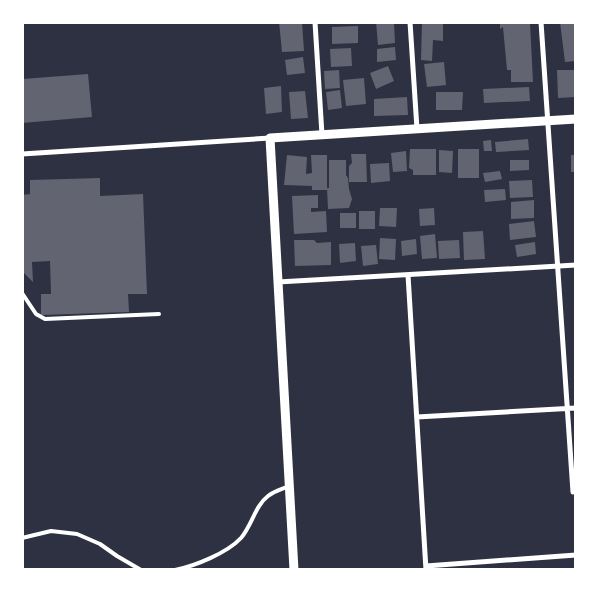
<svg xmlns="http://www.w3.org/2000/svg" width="598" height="592" font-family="'IBM Plex Sans',sans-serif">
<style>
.building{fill:#626471}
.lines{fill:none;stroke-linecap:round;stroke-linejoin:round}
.service{stroke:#fff;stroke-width:4}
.minor{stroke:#fff;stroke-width:5}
.tertiary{stroke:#fff;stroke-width:9}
</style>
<rect width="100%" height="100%" fill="#2d3142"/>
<!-- building -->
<path class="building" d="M279 22H302L304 51 282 52Z
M376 22H394L395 43 378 45Z
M422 22H443V41L433 40 432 61 421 60Z
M500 22H530L533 82H511V70H507L503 27 500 29Z
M560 22H576V61L565 62Z
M358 26V43L332 44V27Z
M395 47 396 60 377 62V49Z
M351 48 352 66 331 67 330 49Z
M303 57 305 73 287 75 285 60Z
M444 62 446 85 427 87 424 64Z
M388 66 394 81 376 89 370 73Z
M339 70 340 88 325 89 324 71Z
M557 70H576V97L558 98Z
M88 74 92 117 22 123V79Z
M364 78 366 104 346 106 343 80Z
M281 86 282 112 266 114 264 88Z
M529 87 530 101 484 103 483 89Z
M340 90 342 108 328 110 326 92Z
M305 91 308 118 291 119 289 92Z
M436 92H463L462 110H436Z
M407 97 408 115 374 116V99Z
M528 139 529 150 496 152 495 142Z
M491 140 492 151H484L483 141Z
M410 149H436V175H413V170L409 168Z
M458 149H479V178H458Z
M439 150 453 151 452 173 439 172Z
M406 151 407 171 393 172 391 153Z
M351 154H366L367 182H349V166L352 163Z
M287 155 307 157 306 174 312 173 311 155H327V190H312V186L284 185Z
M571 155H576V172H571Z
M329 160H346V175L348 178 349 189 352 199 349 208 328 209 327 188H329Z
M510 160H529V170L510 171Z
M389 163 390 181 371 183 370 164Z
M500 171 502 179 485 182 483 173Z
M100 178V196L143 194 147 294H128L129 312 41 315V294H51L50 261 32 262 33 282 22 271V195L30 194V180Z
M532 180 533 197 510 198 509 181Z
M505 189 506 200 485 202 484 190Z
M318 195V208H311V212L326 211 327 232 294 234 292 196Z
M534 200V218L511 219V202Z
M380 208H397L396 227 379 226Z
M434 208 435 225 420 226 419 209Z
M359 211H375V229H359Z
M340 213H356V228H340Z
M534 221 536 237 510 240 509 224Z
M483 231 485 259 464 260 463 232Z
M435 234 437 258 422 259 420 236Z
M380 238 396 239 395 260 379 259Z
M416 239 417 254 402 256 401 241Z
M294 240H314L317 243 331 242V265L295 266Z
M459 240 460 258 439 259 438 241Z
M535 242 536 254 517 257 515 245Z
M355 243 356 261 340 263 339 244Z
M376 245 378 264 363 266 361 246Z"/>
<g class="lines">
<!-- service -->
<path class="service" d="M22 293 36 314 45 319 159 314
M22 538 51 531 77 534 100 544 117 556 141 570
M175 570C195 566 227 553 241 538 252 525 255 506 268 496 274 491 282 489 289 486"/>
<!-- minor -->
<path class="minor" d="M315 22 322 135
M410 22 417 129
M541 22 573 492
M22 154 270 138
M408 275 426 570
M278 282 576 265
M417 417 576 408
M426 566 576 555"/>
<!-- tertiary -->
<path class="tertiary" d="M294 570 270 138 576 119"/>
</g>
<!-- border -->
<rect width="598" height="592" fill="none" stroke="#ffffff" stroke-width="48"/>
</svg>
